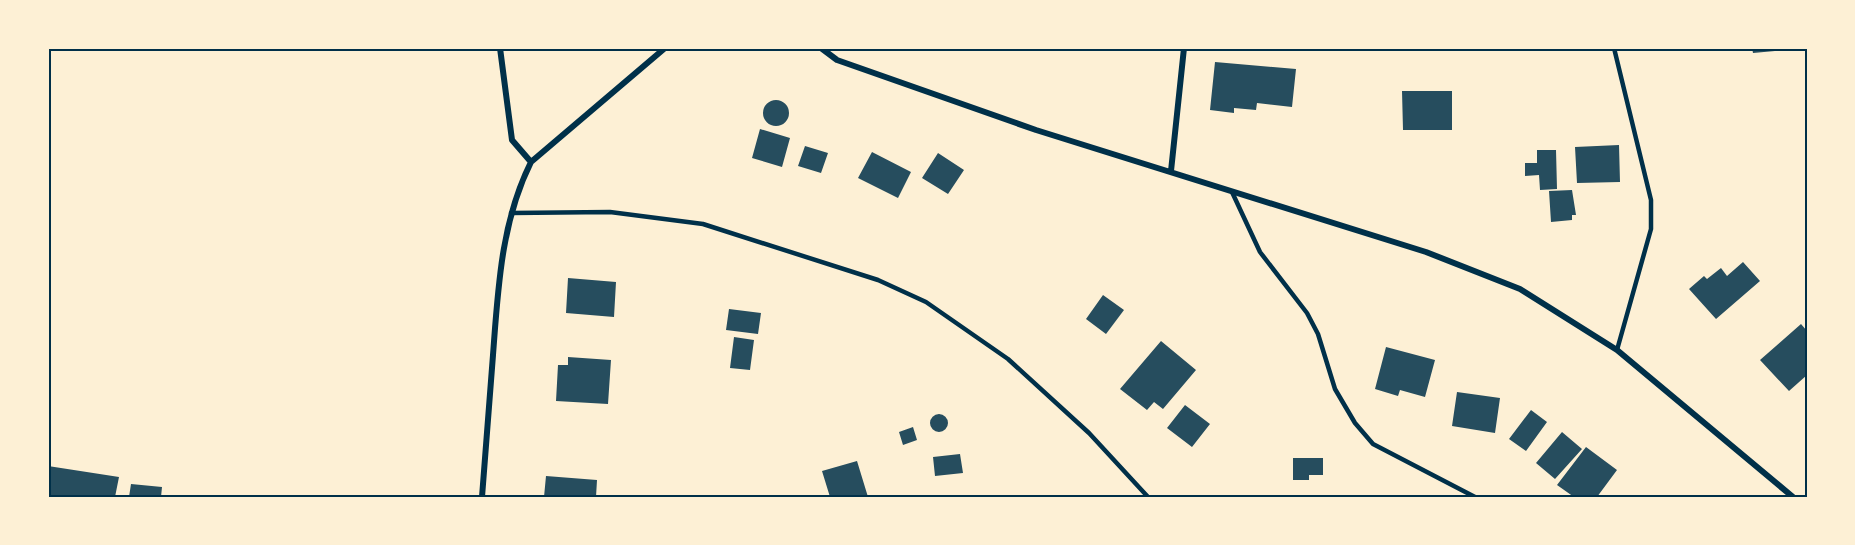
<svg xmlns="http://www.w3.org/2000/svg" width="1855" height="545" font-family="Jost,sans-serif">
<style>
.building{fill:#264d5e}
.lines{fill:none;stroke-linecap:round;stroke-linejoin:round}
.service{stroke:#003049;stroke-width:4.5}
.minor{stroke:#003049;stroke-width:6}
.neatline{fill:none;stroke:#003049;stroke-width:2}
</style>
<rect width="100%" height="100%" fill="#fdf0d5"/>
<!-- building -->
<path class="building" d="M1752 48H1775V51L1753 53Z
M1215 62 1296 69 1292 107 1257 103 1256 110 1234 108V113L1210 110Z
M1402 91H1452V130H1403Z
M763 113a13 13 0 1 1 26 0a13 13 0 1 1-26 0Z
M760 129 790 138 782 167 752 158Z
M1619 145 1620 182 1577 183 1575 147Z
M805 146 828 153 821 173 798 166Z
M1537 150H1556L1557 189 1540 190 1539 175 1525 176V163H1537Z
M872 152 911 172 898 198 858 178Z
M938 153 964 170 948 194 922 178Z
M1572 190 1576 215H1572V220L1551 222 1549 191Z
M1743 262 1760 281 1716 319 1689 289 1704 276 1707 279 1721 268 1727 276Z
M568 278 616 282 614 317 566 313Z
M1103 295 1124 310 1106 334 1086 319Z
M729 309 761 313 758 334 726 330Z
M1801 324 1807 331V375L1789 391 1760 360Z
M734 337 754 340 750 370 730 368Z
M1161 341 1196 370 1163 409 1154 402 1147 410 1120 389Z
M1386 347 1435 360 1425 397 1400 390 1398 396 1375 389Z
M568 357 611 360 608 404 556 401 558 365H568Z
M1457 392 1500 398 1495 433 1452 426Z
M1185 405 1210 424 1192 447 1167 428Z
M1531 410 1547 422 1526 451 1509 439Z
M930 423a9 9 0 1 1 18 0a9 9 0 1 1-18 0Z
M913 427 917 440 903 445 899 432Z
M1562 432 1582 449 1555 479 1536 463Z
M1586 447 1617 470 1597 497H1574L1557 485Z
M960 454 963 473 935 476 933 457Z
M1293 458H1323V475H1309V480H1293Z
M857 461 868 497H830L822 471Z
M48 466 119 477 115 497H48Z
M546 476 597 480 596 497H544Z
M131 484 162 487 161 497H129Z"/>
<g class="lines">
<!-- service -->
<path class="service" d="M1614 48 1651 200V229L1617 350
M1232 192 1260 252 1307 313 1318 334 1335 389 1355 423 1373 444 1475 497
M511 213 610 212 703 224 878 280 926 302 1008 359 1089 433 1148 497"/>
<!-- minor -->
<path class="minor" d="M500 48 512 140 531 162
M821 48 837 60 1036 130 1426 252 1520 289 1617 350 1793 497
M1171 171 1184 48
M482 497C486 450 489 402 493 355 498 289 501 222 531 162L665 48"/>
</g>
<!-- border -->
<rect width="1855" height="545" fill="none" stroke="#fdf0d5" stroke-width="99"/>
<rect x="50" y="50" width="1756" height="446" class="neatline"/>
</svg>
